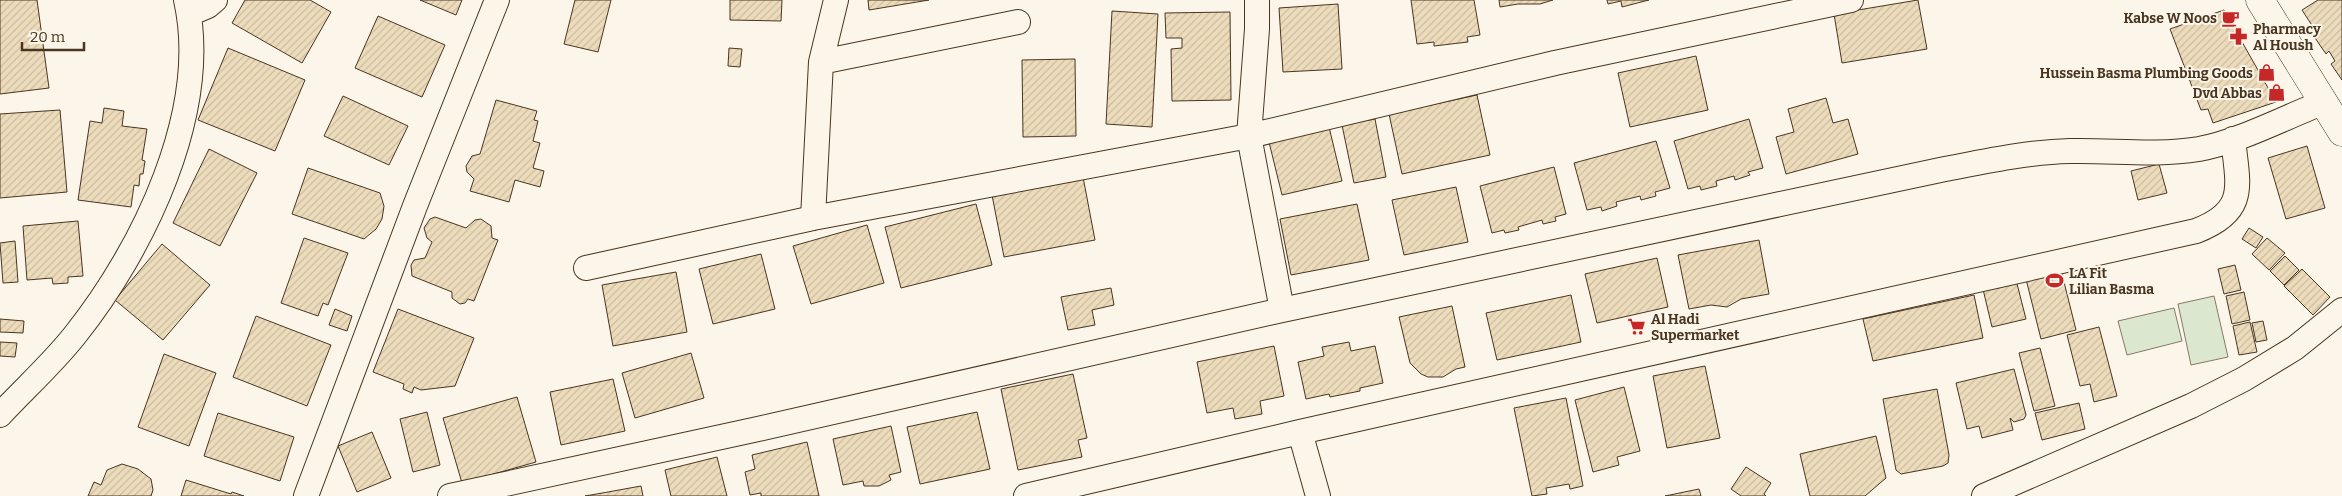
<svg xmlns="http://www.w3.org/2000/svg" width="2342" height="496" font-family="Bitter,serif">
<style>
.park{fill:#dce7d0;stroke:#887966}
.building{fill:url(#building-hatch);stroke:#4a3520}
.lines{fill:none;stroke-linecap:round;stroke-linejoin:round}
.minor-casing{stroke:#4a3520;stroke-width:26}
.major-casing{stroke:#4a3520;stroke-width:29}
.minor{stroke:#fbf6e9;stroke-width:24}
.major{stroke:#fbf6e9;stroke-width:28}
.labels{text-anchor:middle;stroke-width:4;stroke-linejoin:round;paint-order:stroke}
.poi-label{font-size:14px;font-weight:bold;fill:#4a3520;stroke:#fbf6e9;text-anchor:end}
</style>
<defs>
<pattern id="building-hatch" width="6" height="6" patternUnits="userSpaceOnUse" patternTransform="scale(1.25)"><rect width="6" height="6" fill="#ecdcbc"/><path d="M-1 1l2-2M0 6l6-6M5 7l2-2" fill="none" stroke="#ccbda1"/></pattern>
</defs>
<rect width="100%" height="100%" fill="#fbf6e9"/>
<!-- park -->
<path class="park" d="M2214 296 2228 357 2191 365 2178 304Z
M2174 308 2182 341 2127 355 2118 321Z"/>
<!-- building -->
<path class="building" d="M0 0H37L49 88 0 94Z
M245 0H310L331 12 302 63 232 23Z
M420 0H462L456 15Z
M575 0H611L598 52 564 44Z
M730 0H782L781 21 730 20Z
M868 0H929L869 10Z
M1411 0H1474L1480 35 1467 37 1468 42 1434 46V42L1417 44Z
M1499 0H1553L1540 4H1518L1500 7Z
M1607 0H1649L1622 7 1621 1 1608 4Z
M1918 0 1927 49 1842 63 1834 14Z
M2318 0H2342V80L2331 64 2335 61 2329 51 2326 54 2311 32 2315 30 2302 10Z
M1338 4 1342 69 1283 72 1279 8Z
M2224 10 2276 102 2213 123 2208 109 2201 110 2170 29Z
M1112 11 1158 14 1152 127 1106 124Z
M1230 12 1231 100 1172 101 1171 49 1182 48V38H1166L1165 13Z
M378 16 445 45 422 97 355 68Z
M228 48 305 80 275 151 198 120Z
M729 48 742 49 740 67 728 66Z
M1696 56 1708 110 1630 127 1618 73Z
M1075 59 1076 136 1023 137 1022 60Z
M1477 95 1490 155 1402 174 1389 114Z
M343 96 408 126 389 165 324 136Z
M1826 98 1833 123 1848 119 1858 154 1786 174 1776 137 1794 132 1788 109Z
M496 100 537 111 534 120 538 121 533 141 540 143 533 168 544 171 540 187 515 180 509 202 470 191 474 179 467 172 466 166 472 156 480 154Z
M104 108 124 111 122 126 147 129 142 160 145 161 143 174H140L139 186 134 185 131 207 78 200 90 121 102 123Z
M60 110 67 192 0 198V114Z
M1375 119 1386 177 1354 183 1342 125Z
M1749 119 1763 168 1748 172 1750 175 1735 180 1734 176 1716 181 1717 186 1701 190 1700 186 1688 189 1674 141Z
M1329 127 1342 181 1282 195 1269 142Z
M1656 141 1670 188 1655 192 1656 196 1641 200 1640 196 1616 202 1617 206 1602 211 1601 207 1587 210 1574 163Z
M2307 146 2325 208 2286 219 2268 158Z
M209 149 257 173 220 246 173 223Z
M2159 164 2167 193 2138 200 2131 171Z
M1554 167 1566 214 1555 217 1556 221 1543 224 1542 220 1518 227 1519 230 1505 233 1504 230 1492 233 1480 186Z
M308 168 380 193 384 206 382 219 376 229 364 239 292 214Z
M1083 177 1095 240 1004 257 992 195Z
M1456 187 1468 242 1404 255 1392 200Z
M976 204 992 265 901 288 885 227Z
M1357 204 1369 260 1291 275 1280 219Z
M435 217 466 228 475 220 481 219 491 226 492 238 498 240 474 301 468 299 465 303 460 304 452 298V292L412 276 411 265 414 260 425 258 432 242 427 238 424 228 430 219Z
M78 221 83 276 68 277V283L53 284 52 278 27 280 23 226Z
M867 225 884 283 811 304 793 246Z
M2249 228 2263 237 2256 248 2242 239Z
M304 238 348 253 328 305 323 303 318 316 281 303Z
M2267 238 2285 253 2269 270 2252 254Z
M1759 240 1769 294 1741 299 1727 307 1711 305 1689 309 1678 255Z
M15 241 18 282 3 283 0 243Z
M162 244 210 285 163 340 115 300Z
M761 254 775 309 713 324 699 269Z
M2285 256 2299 270 2284 285 2270 271Z
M1657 258 1668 307 1597 323 1585 274Z
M2235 265 2241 290 2224 294 2218 269Z
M2060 266 2076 330 2041 339 2025 275Z
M2302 269 2330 297 2313 315 2284 286Z
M676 272 687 332 613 346 602 285Z
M2015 276 2026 319 1992 327 1982 285Z
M1111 288 1114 305 1092 310 1095 325 1068 330 1061 297Z
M2244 292 2250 320 2232 324 2226 296Z
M1571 295 1581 342 1497 360 1486 313Z
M1974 295 1983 338 1873 361 1863 319Z
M1452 306 1465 367 1456 369 1443 377H1428L1421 374 1410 363 1399 317Z
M335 309 352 316 347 331 329 325Z
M398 309 474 338 455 386 421 390 414 387 412 393 403 389 404 384 373 372Z
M256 316 331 345 307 406 233 377Z
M0 319 24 321 23 333 0 332Z
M2263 321 2267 340 2256 342 2252 323Z
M2250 322 2257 352 2239 355 2233 326Z
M2099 327 2117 396 2094 402 2090 384 2080 386 2067 335Z
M0 342 17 343 15 357 0 356Z
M1349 342 1351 351 1375 346 1383 383 1360 388V391L1330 397 1329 394 1306 399 1298 362 1324 356 1322 347Z
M1274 346 1284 396 1260 401 1262 414 1235 419 1233 408 1207 413 1197 362Z
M2040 348 2055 406 2034 411 2019 353Z
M691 353 704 398 635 418 622 373Z
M164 354 216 373 189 446 138 427Z
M1705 366 1720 438 1667 448 1653 376Z
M2014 369 2026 415 2024 419 2014 422 2010 418 2013 430 1982 438 1979 426 1967 429 1956 383Z
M1073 374 1087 438 1078 440 1082 457 1018 470 1001 389Z
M613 379 625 431 561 445 550 392Z
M1624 387 1640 451 1617 457 1619 465 1593 472 1575 400Z
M1937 389 1949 455 1948 463 1943 466 1901 474 1896 470 1883 399Z
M517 397 536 462 462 483 443 418Z
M1566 398 1583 486 1570 489 1569 484 1546 488 1547 494 1532 496 1514 408Z
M2079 403 2085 429 2042 440 2035 413Z
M427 412 440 465 413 472 400 419Z
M977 412 990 469 920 484 907 427Z
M218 413 294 437 280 481 204 456Z
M891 426 901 472 889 475 891 480 879 486H864L863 481 843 485 833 439Z
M372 432 391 478 357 492 338 446Z
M1876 436 1886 478 1865 496H1810L1800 454Z
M807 442 819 496H761V493L750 495 745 472 755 469 752 455Z
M717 457 727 496H671L665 470Z
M122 464 138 469 151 479 153 490 151 496H88L94 482 101 485 107 470Z
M1746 467 1771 483 1764 494 1766 496H1741L1731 489Z
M186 480 231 494 232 492 244 496H181Z
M641 486 643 496H585L608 492Z
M1699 489 1701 496H1665Z"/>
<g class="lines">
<defs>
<path id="minor" d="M1257 0V29L1249 136 1282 310
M189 14 208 6 215 0
M821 62 1018 22
M813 218 821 62 836 0
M586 268 813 218 1249 136 1555 63 1851 0
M0 415C25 388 53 363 75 335 143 250 211 111 186 0
M1300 432 1318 496
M306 496 415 206 497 0
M450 496 758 429 1282 310 1945 169C1987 161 2028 152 2070 151 2114 150 2154 156 2199 149 2238 142 2286 117 2324 102
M1026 496 1300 432 2196 231C2248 211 2238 186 2233 139
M1984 496 2191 406 2244 379 2295 348 2342 310"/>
<path id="major" d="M2260 0 2342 132"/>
</defs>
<!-- minor casing -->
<use href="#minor" class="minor-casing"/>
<!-- major casing -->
<use href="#major" class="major-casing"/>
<!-- minor -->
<use href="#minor" class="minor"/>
<!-- major -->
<use href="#major" class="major"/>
</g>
<!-- icons -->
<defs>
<symbol id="cafe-bare" viewBox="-9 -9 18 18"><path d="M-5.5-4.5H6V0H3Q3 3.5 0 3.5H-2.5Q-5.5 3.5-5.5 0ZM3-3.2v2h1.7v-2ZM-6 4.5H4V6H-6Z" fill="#c62828" stroke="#fbf6e9" stroke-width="2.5" paint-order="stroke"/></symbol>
<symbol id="pharmacy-bare" viewBox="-9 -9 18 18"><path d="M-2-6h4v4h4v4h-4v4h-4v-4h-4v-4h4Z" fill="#c62828" stroke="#fbf6e9" stroke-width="2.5" paint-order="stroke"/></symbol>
<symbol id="shop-bare" viewBox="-9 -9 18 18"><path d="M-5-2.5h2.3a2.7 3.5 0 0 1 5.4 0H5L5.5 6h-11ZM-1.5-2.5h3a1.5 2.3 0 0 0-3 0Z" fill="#c62828" stroke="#fbf6e9" stroke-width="2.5" paint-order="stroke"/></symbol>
<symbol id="stadium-bare" viewBox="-9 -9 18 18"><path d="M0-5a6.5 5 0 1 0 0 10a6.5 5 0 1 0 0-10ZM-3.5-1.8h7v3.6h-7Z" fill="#c62828" stroke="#fbf6e9" stroke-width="2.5" paint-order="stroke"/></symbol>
<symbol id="supermarket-bare" viewBox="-9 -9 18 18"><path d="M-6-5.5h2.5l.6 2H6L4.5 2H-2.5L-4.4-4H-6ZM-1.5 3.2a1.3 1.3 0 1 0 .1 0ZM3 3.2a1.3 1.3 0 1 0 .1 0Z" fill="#c62828" stroke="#fbf6e9" stroke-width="2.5" paint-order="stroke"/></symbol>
</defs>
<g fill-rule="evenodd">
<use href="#cafe-bare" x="2218" y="6" width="25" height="25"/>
<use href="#pharmacy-bare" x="2226" y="24" width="25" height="25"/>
<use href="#shop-bare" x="2254" y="60" width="25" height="25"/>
<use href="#shop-bare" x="2264" y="80" width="25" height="25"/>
<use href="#stadium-bare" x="2042" y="268" width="25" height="25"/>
<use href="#supermarket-bare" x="1624" y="314" width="25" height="25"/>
</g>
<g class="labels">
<!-- poi labels -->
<g class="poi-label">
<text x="2217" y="23">Kabse W Noos</text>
<text x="2253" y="34" text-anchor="start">Pharmacy<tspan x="2253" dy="16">Al Housh</tspan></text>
<text x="2253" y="78">Hussein Basma Plumbing Goods</text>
<text x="2262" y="98">Dvd Abbas</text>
<text x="2069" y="278" text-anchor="start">LA Fit<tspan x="2069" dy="16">Lilian Basma</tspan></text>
<text x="1651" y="324" text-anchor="start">Al Hadi<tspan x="1651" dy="16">Supermarket</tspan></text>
</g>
</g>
<!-- scale -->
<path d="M22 42v8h62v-8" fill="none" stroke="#4a3520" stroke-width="2.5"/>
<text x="30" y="42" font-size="15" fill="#4a3520" stroke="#fbf6e9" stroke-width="4" paint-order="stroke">20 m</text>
</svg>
